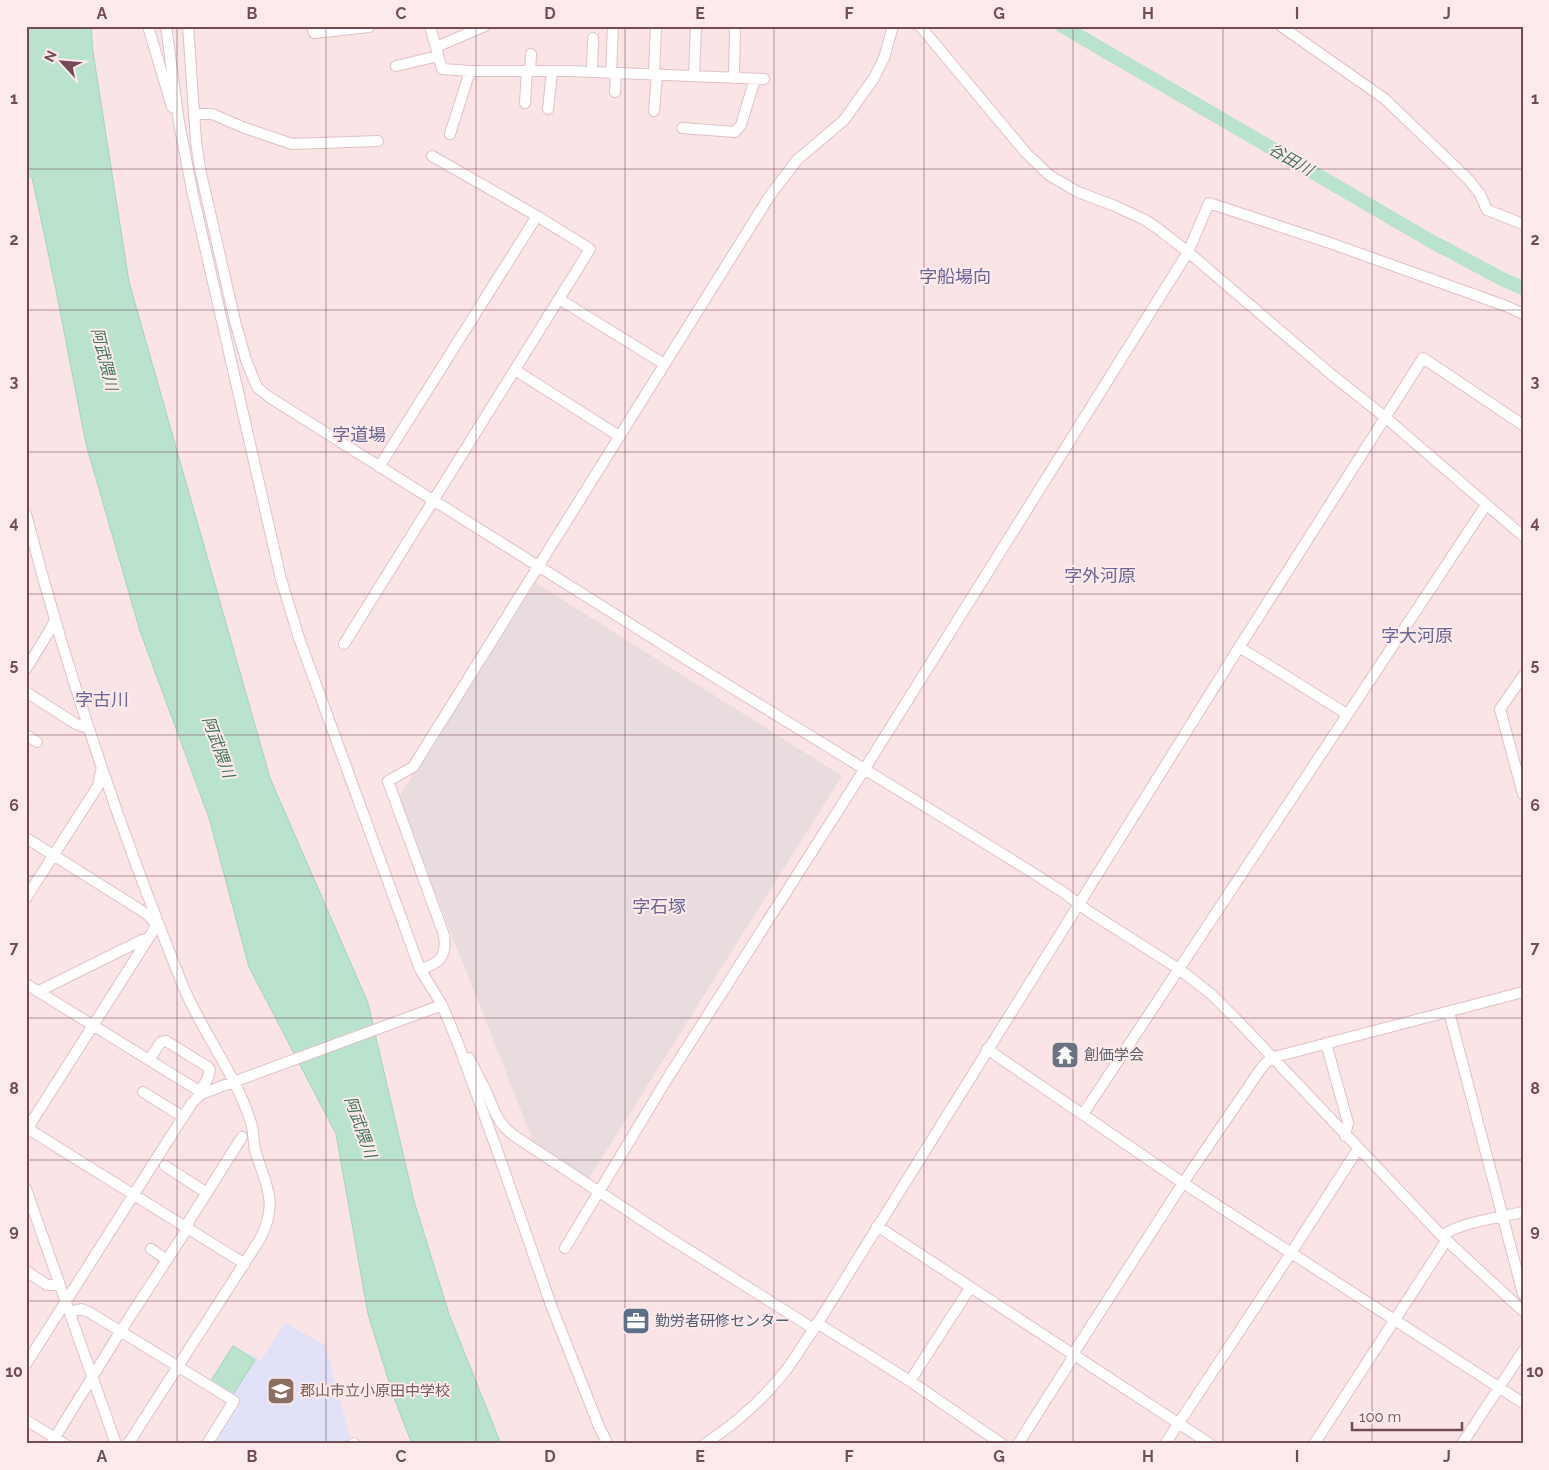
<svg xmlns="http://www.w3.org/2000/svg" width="1549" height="1470" font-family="Raleway,'Noto Sans JP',sans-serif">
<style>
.industrial{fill:#e9dcde}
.education{fill:#e1e2f7}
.water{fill:#bae3ce;stroke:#a1d4bb}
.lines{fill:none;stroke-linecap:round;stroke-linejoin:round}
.river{stroke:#bae3ce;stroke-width:14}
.minor-casing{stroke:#dfc1c6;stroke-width:12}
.minor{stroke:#fff;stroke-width:10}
.grid{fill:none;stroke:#724b57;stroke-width:1;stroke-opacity:0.55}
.labels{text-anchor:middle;stroke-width:4;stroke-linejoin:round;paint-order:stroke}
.worship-label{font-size:15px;fill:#5b616d;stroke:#feeaeb;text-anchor:start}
.service-label{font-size:15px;fill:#4e5e75;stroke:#feeaeb;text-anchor:start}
.education-label{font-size:15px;fill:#785e54;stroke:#feeaeb;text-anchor:start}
.water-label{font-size:16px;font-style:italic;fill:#40765c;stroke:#feeaeb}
.quarter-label{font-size:18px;fill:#686795;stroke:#feeaeb}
.neatline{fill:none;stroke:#724b57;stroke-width:2}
.grid-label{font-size:16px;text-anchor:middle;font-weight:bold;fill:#724b57}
</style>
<rect width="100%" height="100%" fill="#fbe4e5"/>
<!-- industrial -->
<path class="industrial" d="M536 583 842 776 588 1180 535 1146 398 798Z"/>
<!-- education -->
<path class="education" d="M285 1323 325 1345 350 1437 346 1444H210L237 1400 210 1382 233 1344 261 1361Z"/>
<!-- water -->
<path class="water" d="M26 26H91L93 52 129 282 270 778 368 1003 414 1201 449 1314 501 1444H412L394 1398 368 1314 336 1134 249 967 209 818 140 631 86 444 55 285 26 149Z
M233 1346 255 1360 232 1396 210 1382Z"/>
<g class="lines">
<!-- river -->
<path class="river" d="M1062 26 1429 240 1504 280 1523 288
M26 172 48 168"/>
<defs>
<path id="minor" d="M148 26 172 107
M166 26 179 123 193 195 281 579 299 638 420 969 442 1005 457 1041 496 1147 551 1305 600 1429 608 1444
M188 26 196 141 200 169 235 321 246 360 257 387 269 397 721 681 1001 853 1063 892 1088 911 1179 969 1211 994 1239 1022 1442 1236 1523 1311
M312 26 314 33 369 27
M430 26 442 69 470 71H569L764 79
M920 26 1026 153 1049 175 1078 192 1115 206 1145 220 1157 228 1188 252 1332 375 1385 417 1523 536
M1281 26 1385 99 1469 180 1480 194 1487 210 1523 224
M436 47 485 26
M396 66 438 56
M530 71 531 54
M592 72 593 38
M611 73 613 26
M654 75 656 26
M694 76 696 26
M734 78 735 26
M615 92 616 73
M525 103 527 71
M548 109 552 71
M654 111 657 75
M194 114H212L245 128 292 144 378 141
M682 128 735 132 741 125 755 79
M450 134 470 71
M559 299 664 364
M515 370 619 436
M379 467 537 216
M26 514C67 674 120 829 181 981 200 1030 234 1070 250 1120 254 1129 253 1140 255 1150 266 1186 279 1202 260 1239L128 1444
M344 644 590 249 537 216 432 156
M1239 647 1347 714
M26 669 50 630 55 620
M1523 676 1500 709 1523 794
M26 692 76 724 88 728
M26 735 37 742
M26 838 139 909 149 916 156 925
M26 898 98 786 101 771
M420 969C440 964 447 956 444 935L388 781 413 767 769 197 797 160 844 120 874 78 884 58 893 26
M26 984 196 1089 201 1094
M39 991 142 940 148 939
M1449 1012 1523 1294
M1326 1043 1348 1123 1345 1136
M987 1049 1183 1183 1523 1403
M469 1058C474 1068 480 1079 485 1089 494 1108 496 1122 513 1135L660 1232 814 1329
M149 1060 161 1042 166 1041 208 1067 210 1070 207 1080 199 1092
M143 1092 183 1117
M1083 1114 1486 505
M29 1126 33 1132 245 1264
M26 1127 29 1126 155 928 159 925
M165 1166 207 1193
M26 1189 116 1444
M877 1226 1210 1444
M1442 1236C1457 1223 1501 1217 1523 1212
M565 1248 667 1079 864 770 1188 252 1209 203 1330 243 1506 306 1523 314
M151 1249 167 1260
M26 1271 47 1285H60
M70 1312 81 1309 89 1312 234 1401 207 1444
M817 1323 910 1381 1002 1444
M26 1364 183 1117 192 1103 201 1094 442 1005
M910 1381 970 1288
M26 1420 65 1444
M51 1444 120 1332 187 1229 189 1221 242 1137
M353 1444 354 1443
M705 1444C732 1426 757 1405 778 1380 792 1365 802 1345 814 1329L1233 657 1423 358 1523 425
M1018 1444 1070 1362 1073 1354 1183 1183 1262 1067 1271 1058 1523 992
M1165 1444 1291 1253 1358 1149
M1314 1444 1446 1241
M1462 1444 1523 1351"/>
</defs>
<!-- minor casing -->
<use href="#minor" class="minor-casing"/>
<!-- minor -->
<use href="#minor" class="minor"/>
</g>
<!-- grid -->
<path class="grid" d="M177 26V1444M326 26V1444M476 26V1444M625 26V1444M774 26V1444M924 26V1444M1073 26V1444M1223 26V1444M1372 26V1444M26 169H1523M26 310H1523M26 452H1523M26 594H1523M26 735H1523M26 876H1523M26 1018H1523M26 1160H1523M26 1301H1523"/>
<!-- icons -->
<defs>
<symbol id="temple-square" viewBox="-11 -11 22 22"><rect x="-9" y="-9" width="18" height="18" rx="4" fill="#6b7280" stroke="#feeaeb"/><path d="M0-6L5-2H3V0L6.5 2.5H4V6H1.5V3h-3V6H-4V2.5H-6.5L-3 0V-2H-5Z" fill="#fff"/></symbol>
<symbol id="office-square" viewBox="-11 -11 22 22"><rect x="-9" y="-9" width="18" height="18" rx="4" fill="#5c6f8a" stroke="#feeaeb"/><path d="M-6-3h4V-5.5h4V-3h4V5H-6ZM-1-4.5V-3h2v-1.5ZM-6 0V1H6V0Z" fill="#fff"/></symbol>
<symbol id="school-square" viewBox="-11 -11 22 22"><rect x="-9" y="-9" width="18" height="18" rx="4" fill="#8d6e63" stroke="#feeaeb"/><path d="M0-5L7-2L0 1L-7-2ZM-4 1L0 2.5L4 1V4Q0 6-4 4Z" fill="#fff"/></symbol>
</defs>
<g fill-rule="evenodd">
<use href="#temple-square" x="1049" y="1039" width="32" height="32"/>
<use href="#office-square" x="620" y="1305" width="32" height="32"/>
<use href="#school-square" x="265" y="1375" width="32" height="32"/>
</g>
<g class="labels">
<!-- worship labels -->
<g class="worship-label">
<text x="1084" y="1060">創価学会</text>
</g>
<!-- service labels -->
<g class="service-label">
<text x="655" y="1326">勤労者研修センター</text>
</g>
<!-- education labels -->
<g class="education-label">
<text x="300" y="1396">郡山市立小原田中学校</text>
</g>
<!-- water labels -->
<g class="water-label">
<text transform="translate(1291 159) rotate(30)" y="6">谷田川</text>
<text transform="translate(105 359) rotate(76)" y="6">阿武隈川</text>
<text transform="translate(219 747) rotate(70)" y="6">阿武隈川</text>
<text transform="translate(361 1127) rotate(70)" y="6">阿武隈川</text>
</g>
<!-- quarter labels -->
<g class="quarter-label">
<text x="955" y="283">字船場向</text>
<text x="359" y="441">字道場</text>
<text x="1100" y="582">字外河原</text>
<text x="1417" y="642">字大河原</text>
<text x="102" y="706">字古川</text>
<text x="659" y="913">字石塚</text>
</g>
</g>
<!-- border -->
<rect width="1549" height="1470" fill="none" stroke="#feeaeb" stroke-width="55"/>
<!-- north arrow -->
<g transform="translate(62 62) rotate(296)" stroke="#feeaeb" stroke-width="4" paint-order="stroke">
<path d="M0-4L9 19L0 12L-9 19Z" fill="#724b57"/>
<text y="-8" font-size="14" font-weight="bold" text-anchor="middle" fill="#724b57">N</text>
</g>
<!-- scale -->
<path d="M1352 1422v8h110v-8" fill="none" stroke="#724b57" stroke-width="2.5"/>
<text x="1359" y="1422" font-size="15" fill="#724b57" stroke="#feeaeb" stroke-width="4" paint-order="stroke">100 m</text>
<rect x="28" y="28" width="1494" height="1414" class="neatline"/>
<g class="grid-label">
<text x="102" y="19">A</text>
<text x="252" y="19">B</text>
<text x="401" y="19">C</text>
<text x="550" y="19">D</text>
<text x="700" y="19">E</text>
<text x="849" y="19">F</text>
<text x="999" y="19">G</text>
<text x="1148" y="19">H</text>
<text x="1297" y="19">I</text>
<text x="1447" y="19">J</text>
<text x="14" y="104">1</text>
<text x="1535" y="104">1</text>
<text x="14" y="245">2</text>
<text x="1535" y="245">2</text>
<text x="14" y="387">3</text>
<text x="1535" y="387">3</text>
<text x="14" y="528">4</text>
<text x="1535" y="528">4</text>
<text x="14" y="670">5</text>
<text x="1535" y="670">5</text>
<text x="14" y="811">6</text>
<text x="1535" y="811">6</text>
<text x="14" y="953">7</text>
<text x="1535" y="953">7</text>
<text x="14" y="1094">8</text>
<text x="1535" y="1094">8</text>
<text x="14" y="1236">9</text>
<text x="1535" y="1236">9</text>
<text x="14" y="1377">10</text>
<text x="1535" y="1377">10</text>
<text x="102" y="1462">A</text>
<text x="252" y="1462">B</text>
<text x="401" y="1462">C</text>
<text x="550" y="1462">D</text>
<text x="700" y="1462">E</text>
<text x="849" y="1462">F</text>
<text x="999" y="1462">G</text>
<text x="1148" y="1462">H</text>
<text x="1297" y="1462">I</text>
<text x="1447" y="1462">J</text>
</g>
</svg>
